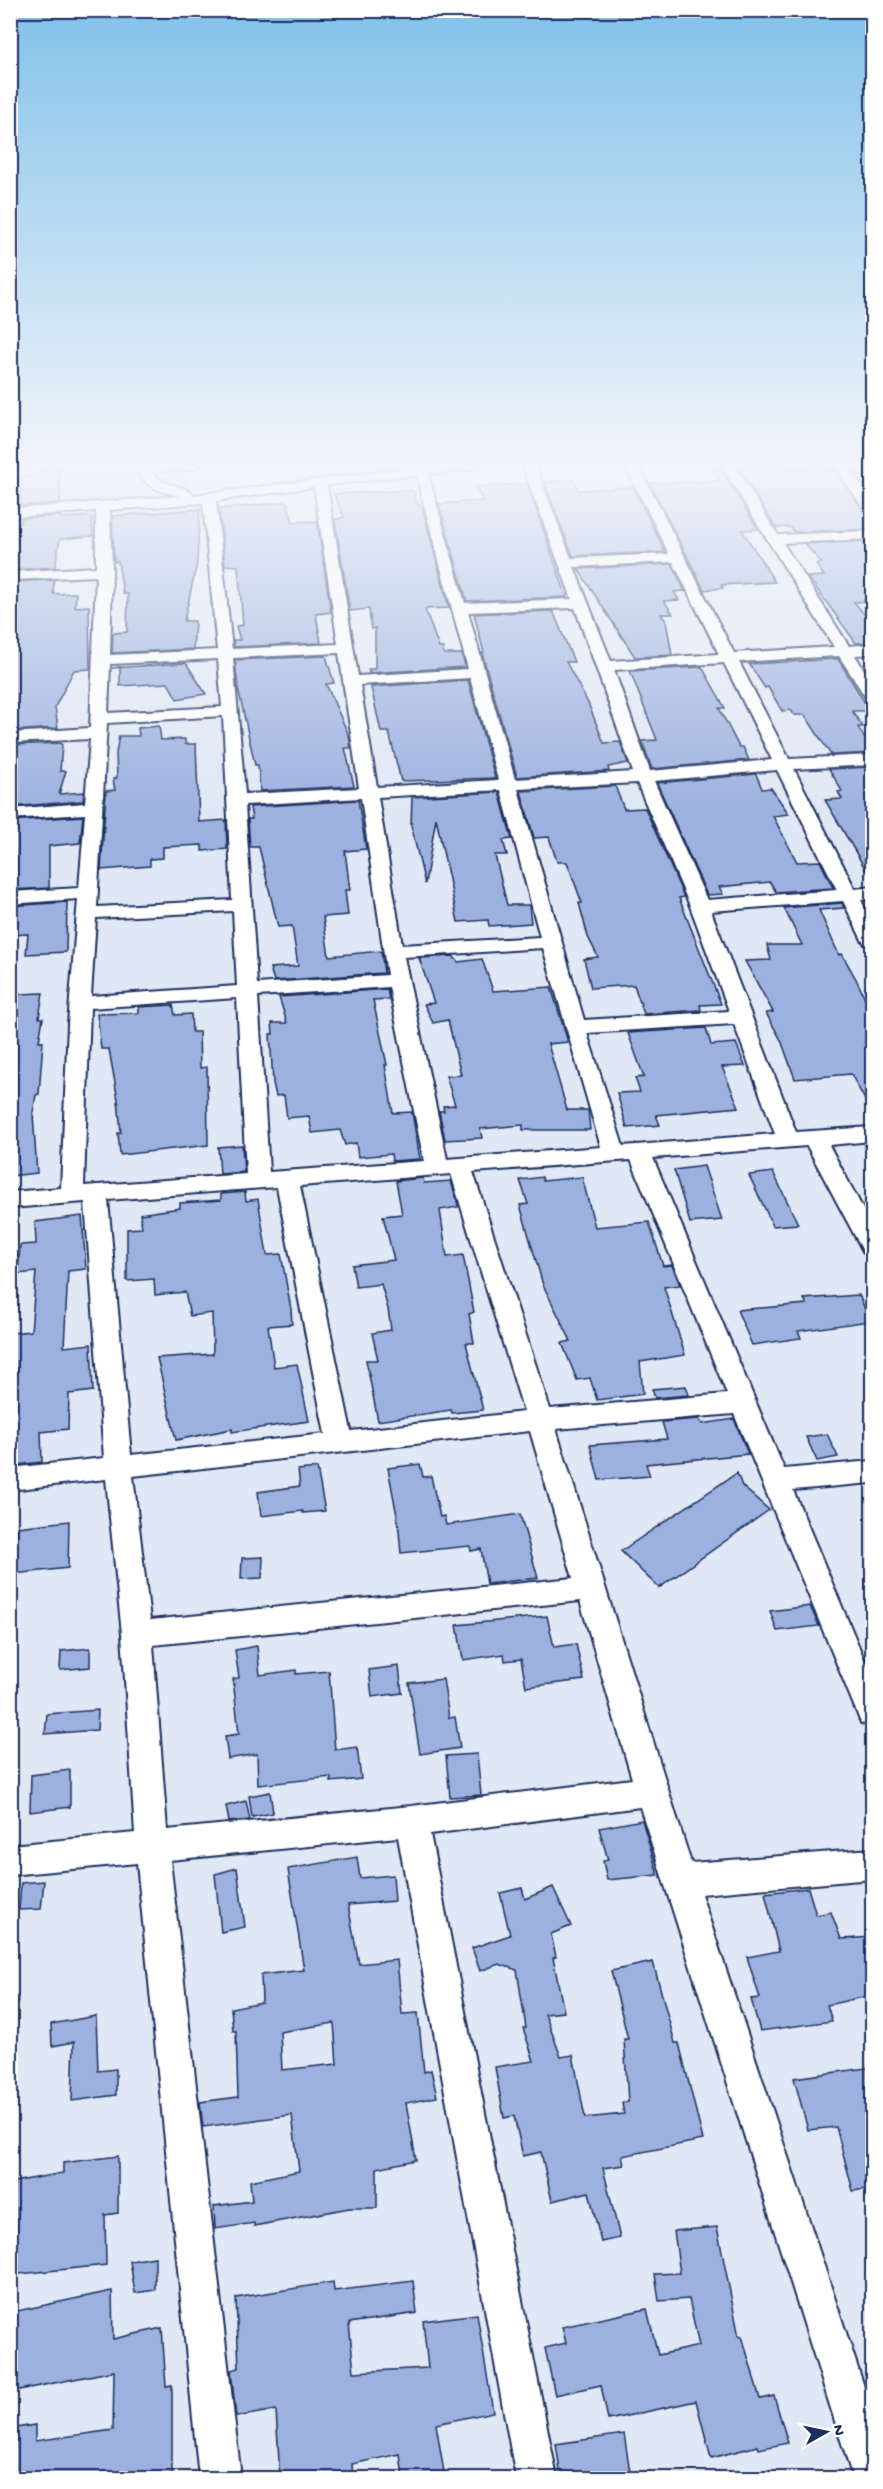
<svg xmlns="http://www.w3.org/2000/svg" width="883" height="2489" font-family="'Gochi Hand',sans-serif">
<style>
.built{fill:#ccd8ee}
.building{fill:#9cb1df;stroke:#1b2f5e;stroke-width:1.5;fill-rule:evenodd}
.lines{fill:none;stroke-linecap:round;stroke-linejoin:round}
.minor-casing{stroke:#1b2f5e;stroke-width:4}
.minor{fill:#fff;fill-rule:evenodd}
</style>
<rect width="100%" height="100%" fill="#e1e8f5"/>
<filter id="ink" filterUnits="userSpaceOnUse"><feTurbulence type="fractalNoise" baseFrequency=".0167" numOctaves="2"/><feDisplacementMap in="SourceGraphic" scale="12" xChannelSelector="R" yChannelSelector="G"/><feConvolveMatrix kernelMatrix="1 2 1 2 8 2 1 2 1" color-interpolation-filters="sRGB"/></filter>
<g filter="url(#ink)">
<!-- built -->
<path class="built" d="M11 465H182L188 497 11 510Z"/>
<!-- building -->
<path class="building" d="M59 465 60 503 21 506 20 476 40 475V467Z
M744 465H791L793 468 823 465 827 469 833 468 865 514 873 516V529L794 532 790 527 776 528 738 467Z
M851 466H873V498Z
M712 468H720L758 529 742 530 775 582 721 585 723 588 704 590 650 483 720 481Z
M574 480 578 490 633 487 665 552 573 556 544 482Z
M527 484 567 597 467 601 439 504 483 501 475 487Z
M412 490 419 506H422L449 608 425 609 439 648H443L444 654H462L465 667 369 673 368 669H375V628L371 629 369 609 350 611 335 520 344 517 334 494Z
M287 502 293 522 317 521 331 612 316 614 321 643 234 647 233 640H240L236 626 243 625 238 566 225 565 219 509Z
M200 509 197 563 184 621H195L193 649 112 653 113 633 127 632 128 594H123L118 561 114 562 112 516Z
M61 516V518L92 516 93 536 60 539 55 567 10 570V523H21V518Z
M873 541V601L854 602 873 624V642L856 643 808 577 824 576 816 564 821 563 805 544Z
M672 564 685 591 674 592 679 600 664 601 673 614H661L666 621 672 655 635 657 578 569Z
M54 580 53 594 76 593 75 607 89 606 90 669 74 670 55 707 58 728 10 731 11 582Z
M553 611 574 662H566L588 703 604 743 620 742 628 763 608 767 609 771 517 777 482 653H484L474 614Z
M326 656 334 683 326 684 349 736 351 748H345L354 786 260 791 258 765H255L238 688 235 660Z
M838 659 870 711H852L863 727H858L873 753 831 755 805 715H794L791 710 782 711 768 687 765 688 749 664Z
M186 663 206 694 177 699 168 683 120 686V667L112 668Z
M702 667 725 708H719L739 747H743L749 760 652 769 642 741 657 740 630 671Z
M468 680 495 778 401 781 389 732H381L371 687Z
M159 726 161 740 185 739V744H196L199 822 226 820 227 849 202 851V845L163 847V858L150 859V866L101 870 106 791 115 790 113 779 117 778 116 753 119 736H139L138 728Z
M60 743 62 745 60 771H66L59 794 84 792 83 801 10 807V745Z
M873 767V882L825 800 842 799 838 792 842 791 829 769Z
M756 774 762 789 771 788 789 814 773 816 797 862 820 861 833 888 776 892 770 882 719 887 723 894 707 895 657 783Z
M615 786 624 809 645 808 684 897 679 898 721 1004 700 1005 701 1010 644 1014 634 985 591 988 584 959 598 957 588 937 579 903H582L567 862H557L549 837 534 838 521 791Z
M499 792 512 839 503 840 507 855H495L507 905H529L531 923 489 926 488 920 458 922 436 818 425 884 411 825 412 797Z
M358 800 366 849 345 851 350 890H345L348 915 323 917 329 956 381 951 384 973 274 981 270 968 298 966 292 926 278 927 259 847H250L248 819H252L250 807Z
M83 816 80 843 49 846V888L10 890V821Z
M67 902 66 952 26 954 28 934 10 935V906Z
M842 903 844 908 819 910 839 955 842 954 856 979 873 1015V1115L851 1074 795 1079 781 1040 766 1013 773 1012 745 961 771 960 767 945H802L784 908Z
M453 956 458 962 482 959 493 991 551 987 568 1042 548 1044 567 1110H588L590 1130H523V1125L480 1129 482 1138 445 1140 439 1111H444L443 1106 455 1105 446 1076 461 1075 448 1020 433 1023 424 1004 434 1003 419 958Z
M387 989 389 999 373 1000 387 1065H385L393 1113 412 1112 420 1159 392 1161 391 1154 358 1157 356 1143 345 1145 340 1130 312 1133 309 1116 287 1118 284 1095 276 1096 273 1083 270 1034H273L272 1023H287L279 997Z
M43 993 39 1018H43L39 1041H43L39 1094 36 1095 33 1113 37 1173 10 1176V1006L17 1005 19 994Z
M173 1005 175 1015 191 1014 192 1032H199L200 1068 207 1067 208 1145 120 1155 118 1133H121L118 1100 109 1049H101L97 1014 139 1013V1007Z
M706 1028 711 1045 736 1043 745 1066 722 1067 739 1107 656 1115 660 1125 627 1128 617 1093 640 1092 635 1078 644 1077 628 1033Z
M242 1145 244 1172 220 1174 218 1147Z
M704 1166 722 1220 690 1223 674 1170Z
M773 1172 798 1224 773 1226 749 1175Z
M542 1177 543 1181 582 1177 595 1227 649 1222 663 1266 672 1265 680 1285 664 1287 685 1355 640 1362 643 1394 597 1400 590 1378 577 1380 562 1343 571 1341 543 1285 520 1205 528 1204 520 1180Z
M423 1178 424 1183 451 1181 457 1201 458 1207 440 1210 447 1257 463 1255 474 1312 469 1314 474 1343H466L483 1410 452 1413 451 1410 378 1421 366 1360H378L372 1333 391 1330 388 1309 381 1284 356 1287 352 1265 394 1260 383 1216 402 1214 396 1181Z
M245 1192 246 1201 258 1199 267 1255 281 1254 291 1309 292 1324 268 1326 274 1367 297 1364 309 1421 232 1432V1429L176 1440 157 1358 213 1354 212 1313 190 1316 185 1292 155 1295 154 1279 127 1281V1229L142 1228 140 1214 180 1208V1203L221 1200V1194Z
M82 1216 86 1269 68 1271 64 1347 91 1344 93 1391 69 1394 68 1429 41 1432 42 1462 16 1465V1442L10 1443V1333L31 1331 36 1272 18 1274 20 1245 36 1244 35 1222Z
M859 1295 870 1321 798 1331 801 1338 752 1345 737 1310 807 1304 804 1299Z
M686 1386 689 1395 655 1398 652 1389Z
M699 1419 702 1424 734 1419 748 1454 646 1464 650 1476 599 1480 590 1445 667 1439 662 1422Z
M827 1434 838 1457 817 1461 806 1437Z
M420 1464 423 1477 431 1476 440 1517 444 1516 446 1525 520 1514 538 1578 487 1584 481 1549 471 1551 470 1546 401 1553 398 1521 388 1468Z
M317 1468 325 1511 303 1513V1511L261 1516 258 1492 300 1486 298 1470Z
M737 1473 742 1486 769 1510 659 1588 621 1551Z
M69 1521 68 1568 14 1574 17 1527Z
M263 1557 262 1578 241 1579 242 1558Z
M810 1606 819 1626 777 1631 770 1611Z
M547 1616 554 1647 576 1644 584 1680 526 1687 521 1659 505 1661 504 1654 463 1660 457 1625Z
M257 1646 260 1675 296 1670V1674L329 1671 335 1750 357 1747 361 1779 331 1782V1777L258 1785 257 1754 228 1759 225 1736 239 1734 233 1679 239 1678 235 1650Z
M90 1648V1667L60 1670 61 1651Z
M399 1666 402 1693 372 1697 369 1670Z
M443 1679 449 1718 455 1717 460 1748 420 1754 409 1683Z
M98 1710 97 1730 45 1734 47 1714Z
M477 1754 481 1795 450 1797 446 1756Z
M70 1770V1807L30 1812 31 1775Z
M270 1792 273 1813 252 1817 249 1796Z
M246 1801 250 1820 229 1822 226 1806Z
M642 1820 658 1875 607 1880 603 1861 608 1860 599 1828Z
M357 1857 360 1878 393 1875 395 1901 348 1905 359 1964 397 1960 402 2014 418 2013 424 2072 431 2070 437 2097 406 2103 416 2160 377 2168V2208H349L254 2226V2223L215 2229 214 2206 252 2201 250 2181 299 2171 292 2115 203 2127 200 2102 238 2097 236 2031H233L231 2008 262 2002 261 1975 304 1970 288 1869ZM334 2023 337 2064 282 2070 280 2032Z
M237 1868 245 1927 221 1932 215 1874Z
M44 1881 41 1909 19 1910 21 1883Z
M553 1887 571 1926 551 1934 556 1957 553 1958 564 2012 545 2014 561 2057 573 2055 585 2118 624 2114 622 2103 628 2102 624 2039H628L611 1971 653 1962 675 2043H679L703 2140 622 2156 624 2165 603 2168 620 2238 601 2242 589 2192 552 2201 541 2152 523 2156 514 2116 504 2118 495 2067 534 2061 523 2028H526L517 1970 499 1964 480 1971 472 1948 510 1935 500 1893 522 1888 525 1899Z
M808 1888 816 1915 831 1912 841 1939 873 1937V1995L827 2005 832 2021 760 2031 751 1999 760 1998 747 1957 779 1951 765 1893Z
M96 2016 98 2071 116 2069V2095L72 2101 74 2042 52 2046 51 2024Z
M873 2067V2188L853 2191 836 2127 808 2130 794 2078Z
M118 2156V2213L105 2215 106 2265 10 2275 14 2182 63 2173V2163Z
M717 2227 739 2337 742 2336 760 2399 774 2396 788 2443 759 2449 758 2446 711 2458 696 2401 608 2420 601 2385 555 2395 545 2348 566 2343 562 2327 647 2309 658 2355 699 2346 689 2299 659 2301 655 2274 680 2273 674 2231Z
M155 2257V2290L135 2293 130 2261Z
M413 2281 417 2313 349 2323 354 2372 428 2368 423 2321 477 2314 493 2412 436 2424 445 2478H403L400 2454 352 2464 353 2478H280L276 2410 236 2417 231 2370 239 2368 236 2298 333 2282 334 2291Z
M112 2291 113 2339 162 2328 166 2386 172 2385V2478H10V2429L35 2425V2441L113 2430 114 2371 14 2391 12 2312Z
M624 2434 631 2478H561L556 2444Z"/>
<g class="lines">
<defs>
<path id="minor" d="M10 465H34L10 471Z
M138 465H200L194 469 153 472C163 489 183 482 193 495L433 465H478L472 469 428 474 465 603 572 599 522 465H535L571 558 669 554 625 465H638L734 653 834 647 721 465H734L778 535 872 531V539L783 543 849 646 872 644V654L855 655 872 683V700L866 698 839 656 739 662 789 759 872 755V765L794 769 855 889 872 887V899L861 900 872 922V946L865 944 862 940 843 901 711 911 796 1132 872 1127V1141L829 1145 872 1226V1255L864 1253 807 1146 653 1158 784 1469 872 1461V1483L793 1490 872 1678V1726L861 1723 857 1713 734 1414 556 1429 691 1863 872 1849V1879L701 1894 872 2411V2478H854L851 2472 640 1807 430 1834 557 2478H516L398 1837 170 1860 241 2478H199L137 1863 10 1875V1845L135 1833 122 1634 106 1479 10 1490V1468L104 1458 85 1202 10 1208V1192L61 1188 68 1024 78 899 10 904V892L79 888 85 814 10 819V809L85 803 90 739 10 743V733L90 728 96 576 10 580V572L96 567V511L10 517V509L180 496C162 492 140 487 138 465ZM416 475 468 669 358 676 327 485ZM314 487 338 644 232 649 216 501ZM203 503 217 650 110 655 112 571 110 510ZM673 562 719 654 611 661 574 567ZM575 608 633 772 515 779 468 612ZM339 653 359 788 245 794 233 658ZM218 659 222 707 108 713 110 664ZM724 663 772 760 650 771 614 670ZM470 678 498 780 377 787 360 685ZM223 716 232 900 97 907 107 723ZM777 770 837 890 707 900 654 781ZM637 783 690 906 729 1011 584 1020 518 789ZM501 790 540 937 402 945 378 797ZM361 798 387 975 257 984 245 805ZM233 911 237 986 91 996 96 918ZM543 948 601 1147 447 1159 404 957ZM389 987 424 1161 269 1172 258 996ZM237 998 246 1174 84 1186 90 1008ZM734 1024 775 1134 623 1146 587 1033ZM631 1160 727 1394 550 1409 473 1172ZM451 1174 524 1412 351 1431 300 1186ZM277 1187 325 1434 131 1455 108 1200ZM530 1431 573 1578 150 1620 133 1476ZM580 1601 632 1779 411 1806 167 1830 153 1645Z
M834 465H847L872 501V514L867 513Z"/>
</defs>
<!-- minor casing -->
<use href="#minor" class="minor-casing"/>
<!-- minor -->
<use href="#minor" class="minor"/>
</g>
</g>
<!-- sky -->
<linearGradient id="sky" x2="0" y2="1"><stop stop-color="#82c1e9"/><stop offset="0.57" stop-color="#f2f5fa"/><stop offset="1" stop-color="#f2f5fa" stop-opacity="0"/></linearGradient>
<rect width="883" height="814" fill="url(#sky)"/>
<!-- margin -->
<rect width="883" height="2489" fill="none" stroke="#fff" stroke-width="36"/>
<rect x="18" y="18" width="847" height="2453" fill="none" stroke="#1b2f5e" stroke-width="2" filter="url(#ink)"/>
<!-- north arrow -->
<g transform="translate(826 2432) rotate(81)" stroke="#ffffff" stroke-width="4.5" paint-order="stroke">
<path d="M0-4.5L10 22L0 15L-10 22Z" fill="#1b2f5e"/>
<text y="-9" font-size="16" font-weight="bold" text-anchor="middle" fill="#1b2f5e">N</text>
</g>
</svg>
